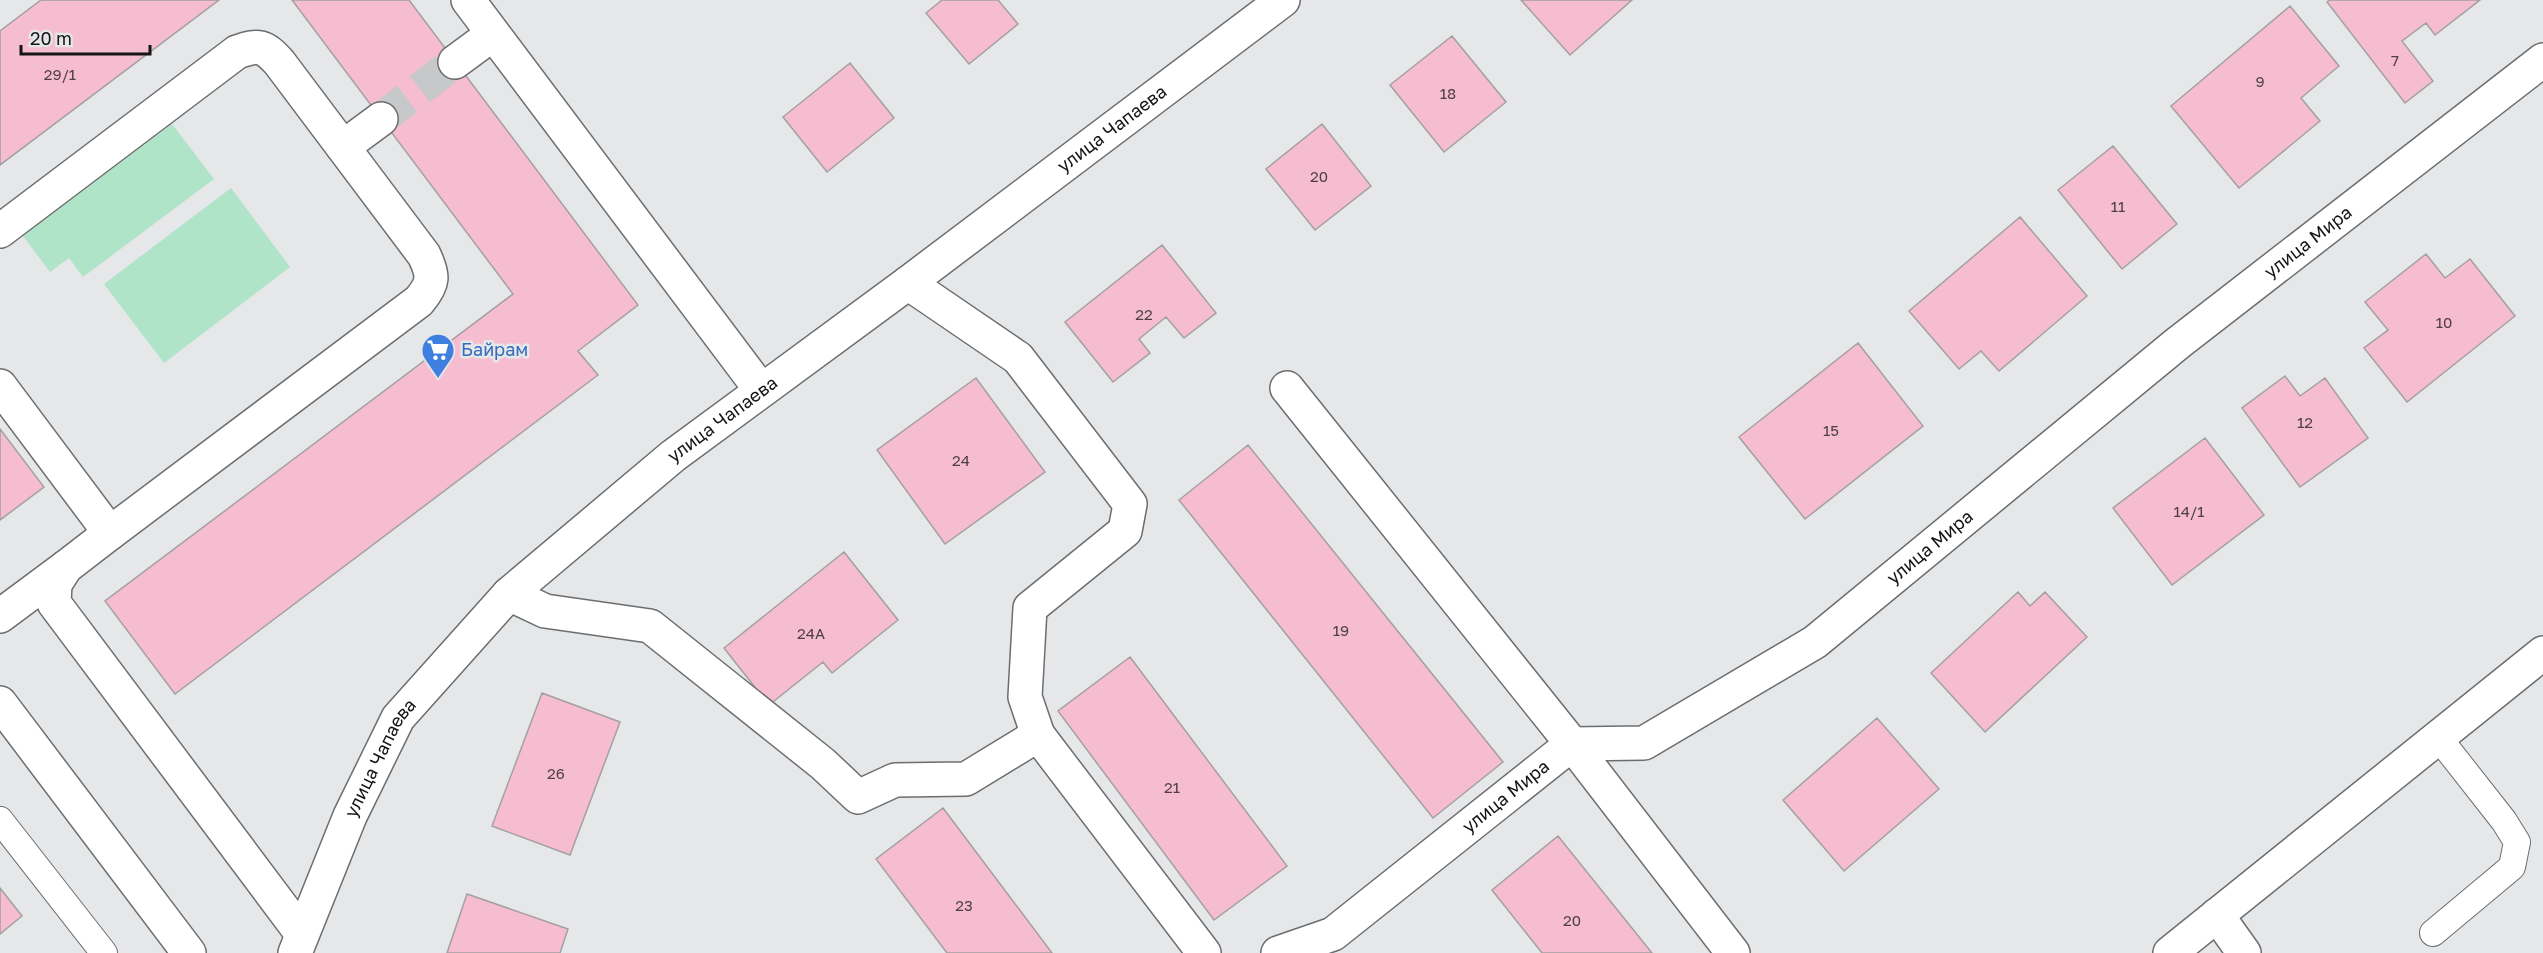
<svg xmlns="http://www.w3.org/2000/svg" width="2543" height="953" font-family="'Golos Text',sans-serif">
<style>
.green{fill:#afe4c9}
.building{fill:#f6bdd0;stroke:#a3a0a1;stroke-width:1.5}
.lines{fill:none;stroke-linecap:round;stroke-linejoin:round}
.street-tunnel{stroke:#c6c8c9;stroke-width:33;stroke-dasharray:33 16;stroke-linecap:butt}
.lane-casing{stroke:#6b6d6f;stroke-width:28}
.street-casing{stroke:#6b6d6f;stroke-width:36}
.lane{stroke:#fff;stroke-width:26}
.street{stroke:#fff;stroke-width:33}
.labels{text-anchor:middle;stroke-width:5;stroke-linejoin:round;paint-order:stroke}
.number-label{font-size:15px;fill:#4d3f44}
.street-label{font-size:18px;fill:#151516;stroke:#e5e7e9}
.shop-label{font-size:18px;fill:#366cbe;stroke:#e5e7e9;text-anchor:start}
</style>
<rect width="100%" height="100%" fill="#e5e7e9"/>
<!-- green -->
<path class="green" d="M172 124 214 179 83 277 69 258 50 272 23 236Z
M231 188 290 267 164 363 104 284Z"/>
<!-- building -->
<path class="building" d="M41 0H219L0 165V31Z
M292 0H409L638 305 578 351 598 375 175 694 105 601 513 294Z
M942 0H998L1018 24 969 64 926 13Z
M1521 0H1632L1570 55Z
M2330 0H2480L2435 35 2426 23 2402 41 2433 81 2405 103 2327 2Z
M2290 6 2339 66 2301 98 2320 121 2239 188 2171 106Z
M1452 36 1506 102 1444 152 1390 85Z
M850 63 894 118 827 172 783 117Z
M1322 124 1371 186 1315 230 1266 169Z
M2113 146 2177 224 2122 269 2058 190Z
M2020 217 2087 296 1999 371 1981 351 1959 369 1909 311Z
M1162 245 1216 313 1184 338 1166 317 1139 339 1150 353 1113 382 1065 322Z
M2426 254 2445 278 2470 259 2515 316 2407 402 2364 348 2388 330 2365 302Z
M1858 343 1923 426 1805 519 1739 437Z
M2285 376 2300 396 2325 378 2368 438 2300 487 2242 408Z
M976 378 1045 472 945 544 877 450Z
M0 429 44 487 0 520Z
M2205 438 2264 515 2172 585 2113 508Z
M1248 445 1503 762 1433 818 1179 500Z
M844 552 898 620 832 673 823 662 769 705 724 648Z
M2018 592 2030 606 2045 592 2087 637 1985 732 1931 673Z
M1130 657 1287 866 1214 920 1058 711Z
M542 693 620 722 570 855 492 826Z
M1877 718 1939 789 1844 871 1783 800Z
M943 808 1052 953H947L876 859Z
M1558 836 1652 953H1542L1492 890Z
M0 888 22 916 0 934Z
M467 894 568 929 560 953H447Z"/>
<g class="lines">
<!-- street-tunnel -->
<path class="street-tunnel" d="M381 119 455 62"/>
<defs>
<path id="lane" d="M0 820 104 953
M2433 933 2512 867 2517 842 2504 821 2438 737"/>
<g id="street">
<path d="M468 0 761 390"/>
<path d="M455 62 493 34"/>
<path d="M343 147 381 119"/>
<path d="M0 231 237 52C259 44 264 46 279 62L424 255C434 276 434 283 419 301L110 533 0 386"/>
<path d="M908 283 1018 358 1130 504 1125 531 1030 608 1025 697 1038 735"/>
<path d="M1287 388 1572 744 1733 953"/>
<path d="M110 533 66 567 55 584 54 603 302 934"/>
<path d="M509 594 545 611 650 626 823 764 858 797 895 780 966 779 1038 735 1204 953"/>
<path d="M0 616 66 567"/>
<path d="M0 703 189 953"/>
<path d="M2217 915 2244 953"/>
<path id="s1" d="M295 953 350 816 398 718 509 594 673 456 908 283 1283 0"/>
<path id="s2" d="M1278 953 1333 934 1572 744 1644 743 1815 642 2178 343 2543 60"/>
<path d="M2170 953 2543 653"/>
</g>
</defs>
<!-- lane casing -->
<use href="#lane" class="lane-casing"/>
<!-- street casing -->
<use href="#street" class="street-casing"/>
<!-- lane -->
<use href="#lane" class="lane"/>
<!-- street -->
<use href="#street" class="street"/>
</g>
<!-- icons -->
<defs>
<symbol id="supermarket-pin" viewBox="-11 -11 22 30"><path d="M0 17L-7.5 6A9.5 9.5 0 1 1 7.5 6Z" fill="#3f7fe0" stroke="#e5e7e9"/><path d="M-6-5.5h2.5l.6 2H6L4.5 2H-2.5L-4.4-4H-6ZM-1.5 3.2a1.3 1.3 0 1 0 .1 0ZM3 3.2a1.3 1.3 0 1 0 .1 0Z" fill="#fff"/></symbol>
</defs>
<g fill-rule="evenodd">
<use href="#supermarket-pin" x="419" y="331" width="38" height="52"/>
</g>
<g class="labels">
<!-- number labels -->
<g class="number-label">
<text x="2395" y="66">7</text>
<text x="60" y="80">29/1</text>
<text x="2260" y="87">9</text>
<text x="1448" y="99">18</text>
<text x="1319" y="182">20</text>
<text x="2118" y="212">11</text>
<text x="1144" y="320">22</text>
<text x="2444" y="328">10</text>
<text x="2305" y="428">12</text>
<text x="1831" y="436">15</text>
<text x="961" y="466">24</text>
<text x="2189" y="517">14/1</text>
<text x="1341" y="636">19</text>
<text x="811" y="639">24А</text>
<text x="556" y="779">26</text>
<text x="1172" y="793">21</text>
<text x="964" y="911">23</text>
<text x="1572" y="926">20</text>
</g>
<!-- street labels -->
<g class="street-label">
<text dy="6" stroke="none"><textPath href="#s1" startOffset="1185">улица Чапаева</textPath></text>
<text dy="6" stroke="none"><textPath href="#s2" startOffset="1269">улица Мира</textPath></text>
<text dy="6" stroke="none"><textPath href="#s1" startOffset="699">улица Чапаева</textPath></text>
<text dy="6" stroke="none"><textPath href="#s2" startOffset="783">улица Мира</textPath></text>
<text dy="6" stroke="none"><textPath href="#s1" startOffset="213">улица Чапаева</textPath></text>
<text dy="6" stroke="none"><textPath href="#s2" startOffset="279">улица Мира</textPath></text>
</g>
<!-- shop labels -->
<g class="shop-label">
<text x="461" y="356">Байрам</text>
</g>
</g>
<!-- scale -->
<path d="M21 45v9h129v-9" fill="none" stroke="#151516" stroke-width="3"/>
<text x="30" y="45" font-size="18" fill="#151516" stroke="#e5e7e9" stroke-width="4.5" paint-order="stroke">20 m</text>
</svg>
